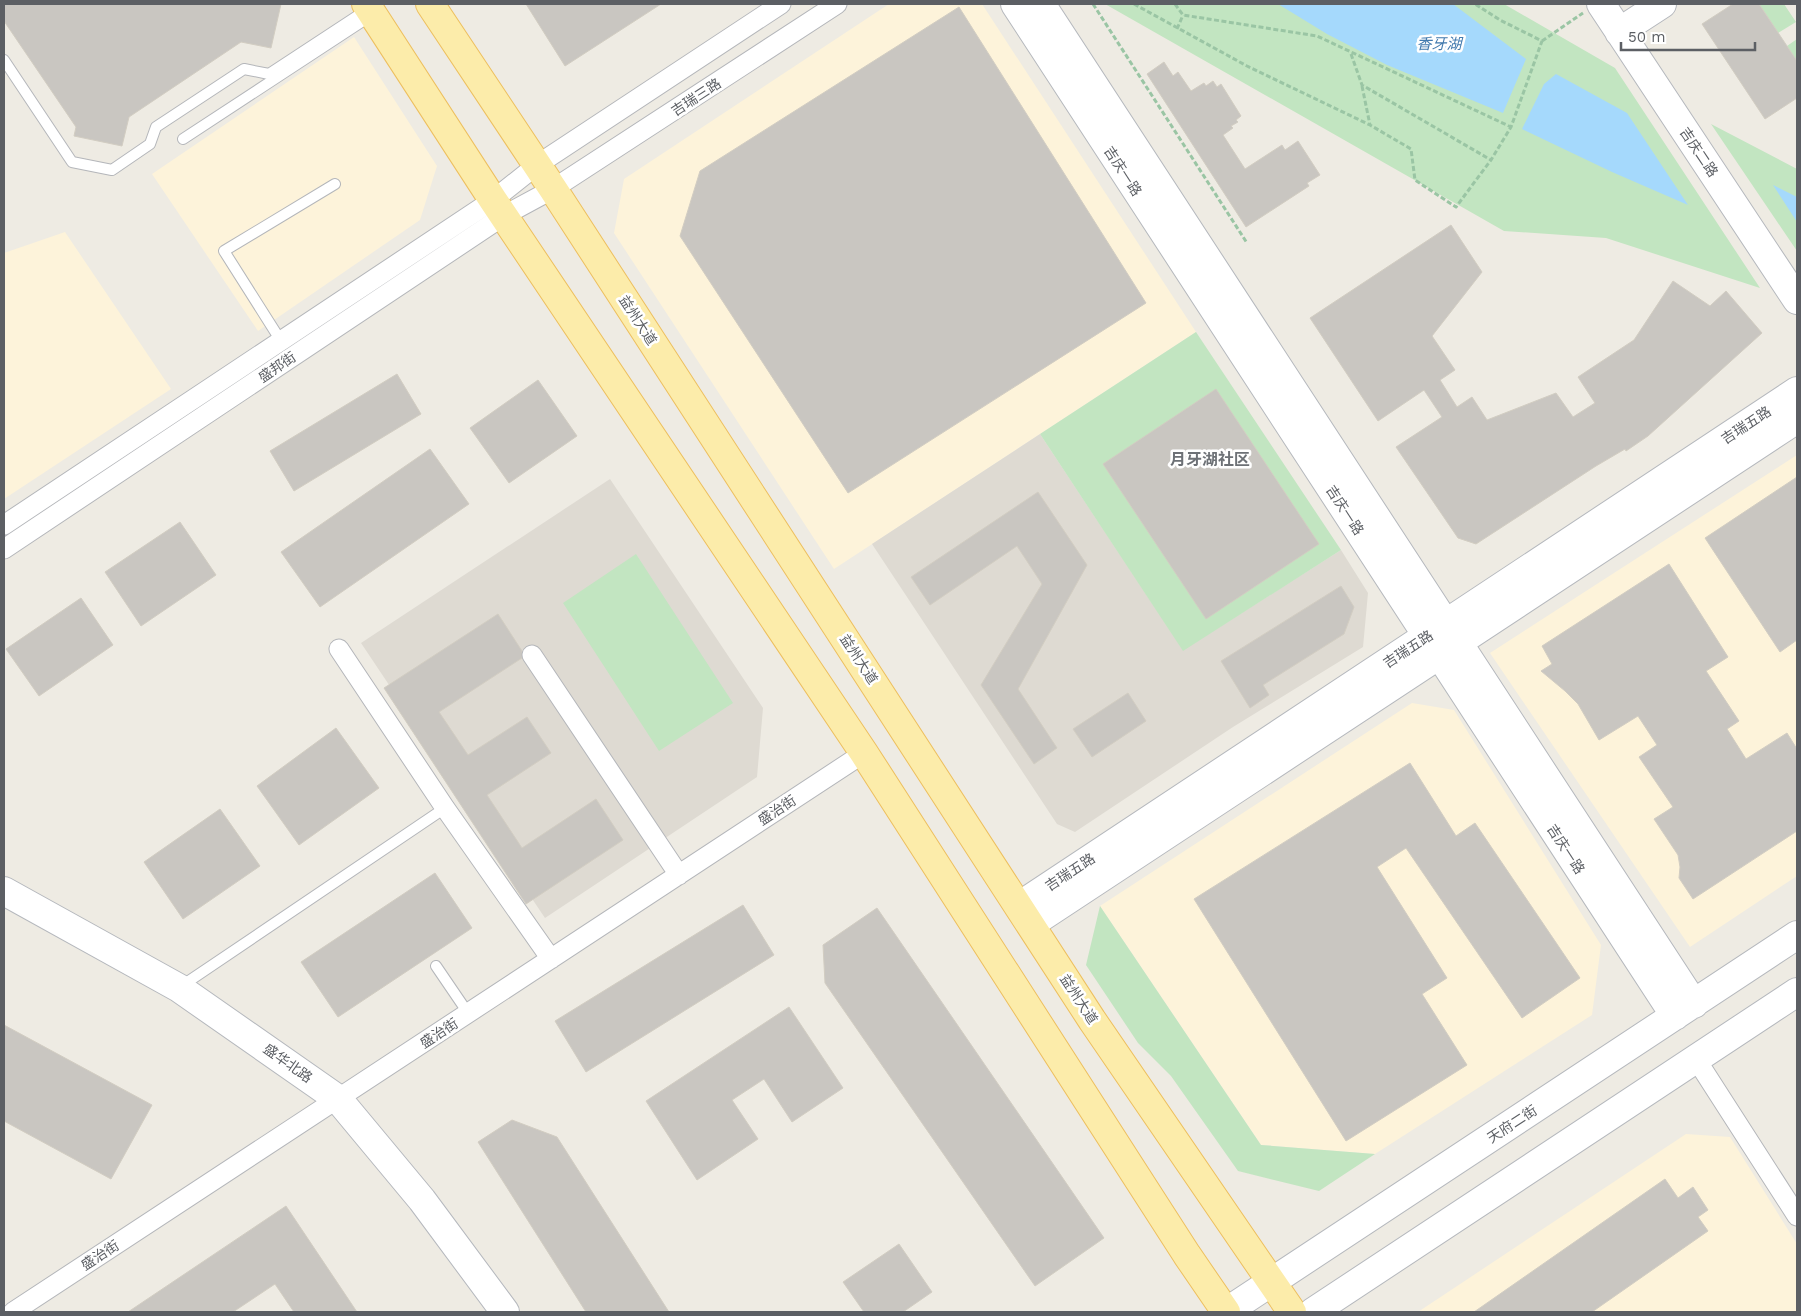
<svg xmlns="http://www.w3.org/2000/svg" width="1801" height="1316" font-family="'Work Sans','Noto Sans SC',sans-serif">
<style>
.commercial{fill:#fdf3da}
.education{fill:#dedad2}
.green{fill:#c2e5c1}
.water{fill:#a5d9fc}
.building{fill:#c9c6c1;stroke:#d2cdc2}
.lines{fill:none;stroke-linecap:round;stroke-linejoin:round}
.lane-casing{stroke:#b4b6ba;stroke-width:12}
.street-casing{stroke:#b4b6ba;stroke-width:21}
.secondary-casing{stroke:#b5b8bd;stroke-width:30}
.primary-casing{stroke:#edbf5e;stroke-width:30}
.path{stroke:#9ac5a4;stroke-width:3;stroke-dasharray:5 2.5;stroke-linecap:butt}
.lane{stroke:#fff;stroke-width:10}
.street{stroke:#fff;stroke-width:19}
.secondary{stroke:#fff;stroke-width:28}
.primary{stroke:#fcecaa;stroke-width:28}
.labels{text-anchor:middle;stroke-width:5;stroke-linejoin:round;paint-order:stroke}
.street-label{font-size:14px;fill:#5c5f64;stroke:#fff}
.water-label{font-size:15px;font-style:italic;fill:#427aae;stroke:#fff}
.quarter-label{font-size:16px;font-weight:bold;fill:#6d7176;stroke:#fff}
</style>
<rect width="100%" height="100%" fill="#eeebe3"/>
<!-- commercial -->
<path class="commercial" d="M889 4H982L1196 332 834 569 614 233 624 179Z
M354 37 437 166 420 220 258 331 152 174Z
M65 232 171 389 4 499V253Z
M1797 455V876L1690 947 1490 653Z
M1412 703 1454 710 1601 945 1592 1015 1375 1154 1261 1145 1100 906Z
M1686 1134 1730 1137 1797 1244V1312H1418Z"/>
<!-- education -->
<path class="education" d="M1040 434 1183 650 1341 550 1368 593 1363 647 1233 727 1075 832 1057 824 872 544Z
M610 479 763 708 757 777 545 918 361 643Z"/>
<!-- green -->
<path class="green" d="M1105 4H1504L1615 68 1760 288 1606 238 1504 231Z
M1759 4H1784L1796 22 1778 33Z
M1797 39V61L1787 46Z
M1711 124 1797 169V251Z
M1196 332 1341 550 1183 651 1040 434Z
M636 554 733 703 659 751 563 603Z
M1100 906 1261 1145 1375 1154 1319 1191 1238 1171 1171 1076 1138 1043 1086 965Z"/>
<!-- water -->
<path class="water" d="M1278 4H1453L1526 59 1503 113 1387 65 1327 34Z
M1556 74 1627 113 1688 205 1612 172 1522 129 1544 84Z
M1773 185 1797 197V222Z"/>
<!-- building -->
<path class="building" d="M4 4H281L271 48 241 42 129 117 122 146 74 136 76 127 4 21Z
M526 4H661L565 66Z
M1733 4H1759L1797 61V98L1765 119 1702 24Z
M959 7 1146 303 848 493 680 236 700 171Z
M1164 62 1173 76 1178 72 1191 91 1204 83 1206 86 1213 81 1217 87 1221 84 1241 116 1236 120 1238 122 1231 126 1233 128 1223 135 1245 169 1282 145 1285 150 1298 141 1320 175 1307 183 1309 186 1246 227 1147 74Z
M1451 225 1482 272 1432 336 1455 370 1440 380 1457 407 1472 397 1487 420 1556 393 1573 417 1595 403 1578 377 1634 340 1673 281 1710 306 1726 291 1762 333 1648 436 1626 451 1625 449 1596 466 1476 544 1458 538 1396 447 1442 417 1424 390 1378 421 1310 318Z
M397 374 421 414 294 491 270 451Z
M538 380 577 436 509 483 470 428Z
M1216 389 1319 544 1206 619 1103 464Z
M430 449 469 504 320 607 281 552Z
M1797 477V640L1780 652 1705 538Z
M1038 492 1087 565 1018 689 1057 748 1034 764 981 685 1042 584 1017 546 930 605 911 577Z
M180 522 216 575 141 626 105 572Z
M1669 564 1728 657 1706 671 1739 721 1727 729 1746 759 1787 733 1797 749V831L1693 899 1679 878 1680 867 1678 855 1654 819 1673 807 1639 757 1657 745 1638 716 1599 740 1578 704 1565 691 1541 671 1552 664 1542 646Z
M1341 586 1354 607 1344 634 1263 685 1269 695 1250 708 1221 661Z
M81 598 113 645 39 696 6 649Z
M498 614 522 651V658L439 712 468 755 527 717 551 753 487 795 522 848 596 799 623 840 526 904 384 688Z
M1128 693 1146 721 1092 757 1073 729Z
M336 728 379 788 299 845 257 786Z
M1410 763 1456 836 1475 823 1580 978 1522 1018 1406 848 1377 867 1447 978 1422 994 1467 1065 1346 1141 1194 899Z
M220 809 260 866 183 919 144 862Z
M435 873 472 928 338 1017 301 962Z
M743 905 774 955 586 1072 555 1021Z
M877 908 1104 1238 1035 1286 825 983 823 945Z
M789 1007 843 1088 792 1122 764 1079 732 1100 758 1139 697 1180 646 1101Z
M4 1025 152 1105 111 1179 4 1121Z
M512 1120 557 1137 669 1312H586L478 1142Z
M1665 1179 1678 1198 1693 1187 1708 1210 1698 1217 1708 1231 1592 1312H1474Z
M286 1206 357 1312H294L275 1284 233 1312H128Z
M899 1244 932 1292 903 1312H864L843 1282Z"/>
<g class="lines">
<defs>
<path id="lane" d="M4 60 72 162 112 170 150 144 156 127 244 69 269 74 368 9
M183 139 372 15
M281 341 224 251 335 184
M436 966 468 1013
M180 987 445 808"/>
<path id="street" d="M4 525 493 200 537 165 781 4
M4 549 505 215 553 189 837 4
M339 649 445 808 551 959
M532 655 679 875
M1696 1059 1797 1216
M13 1312 864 753"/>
<path id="secondary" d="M1015 4 1675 1016
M1041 4 1694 1004
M1601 4 1797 300
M1619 32 1662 4
M4 891 179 988 338 1099 422 1200 505 1312
M1019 906 1797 391
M1031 924 1797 419
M1226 1312 1797 935
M1313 1312 1797 992"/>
<path id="primary" d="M366 4 493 200 864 753 1187 1255 1226 1312
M430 4 553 189 1092 1020 1292 1312"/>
</defs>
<!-- lane casing -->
<use href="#lane" class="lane-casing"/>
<!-- street casing -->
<use href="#street" class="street-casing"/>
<!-- secondary casing -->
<use href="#secondary" class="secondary-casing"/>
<!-- primary casing -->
<use href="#primary" class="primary-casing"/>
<!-- path -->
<path class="path" d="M1093 4 1247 243
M1134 4 1247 66 1370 125 1411 149 1415 180 1456 207 1491 160 1511 127 1542 41 1500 20 1475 4
M1175 4 1183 15 1317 36 1511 127
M1177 29 1183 15
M1542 41 1583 13
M1351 54 1362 85 1491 160
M1362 86 1370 125"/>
<!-- lane -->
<use href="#lane" class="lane"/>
<!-- street -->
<use href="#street" class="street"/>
<!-- secondary -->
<use href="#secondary" class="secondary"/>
<!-- primary -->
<use href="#primary" class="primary"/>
</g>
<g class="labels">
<!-- street labels -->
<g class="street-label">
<text transform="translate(696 97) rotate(-33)" y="5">吉瑞三路</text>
<text transform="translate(1699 152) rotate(56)" y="5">吉庆二路</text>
<text transform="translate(1123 171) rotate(57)" y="5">吉庆一路</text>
<text transform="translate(638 320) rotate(57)" y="5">益州大道</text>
<text transform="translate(277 367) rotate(-34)" y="5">盛邦街</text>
<text transform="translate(1746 425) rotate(-33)" y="5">吉瑞五路</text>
<text transform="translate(1345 510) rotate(57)" y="5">吉庆一路</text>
<text transform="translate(1408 649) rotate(-33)" y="5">吉瑞五路</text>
<text transform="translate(859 659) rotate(57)" y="5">益州大道</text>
<text transform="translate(777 810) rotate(-33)" y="5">盛治街</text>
<text transform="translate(1566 849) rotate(57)" y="5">吉庆一路</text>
<text transform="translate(1070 872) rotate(-33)" y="5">吉瑞五路</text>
<text transform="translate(1079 999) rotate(57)" y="5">益州大道</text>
<text transform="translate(439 1033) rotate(-33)" y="5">盛治街</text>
<text transform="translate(288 1063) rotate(35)" y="5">盛华北路</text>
<text transform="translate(1512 1124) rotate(-33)" y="5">天府二街</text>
<text transform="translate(100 1255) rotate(-33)" y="5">盛治街</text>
</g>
<!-- water labels -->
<g class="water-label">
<text x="1439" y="49">香牙湖</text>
</g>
<!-- quarter labels -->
<g class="quarter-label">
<text x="1210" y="465">月牙湖社区</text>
</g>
</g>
<!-- border -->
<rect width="1801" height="1316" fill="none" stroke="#5c5f64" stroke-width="10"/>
<!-- scale -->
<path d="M1621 42v8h134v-8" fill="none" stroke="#5c5f64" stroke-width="2.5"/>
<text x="1628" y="42" font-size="15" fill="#5c5f64" stroke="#ffffff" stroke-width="4" paint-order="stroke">50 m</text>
</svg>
